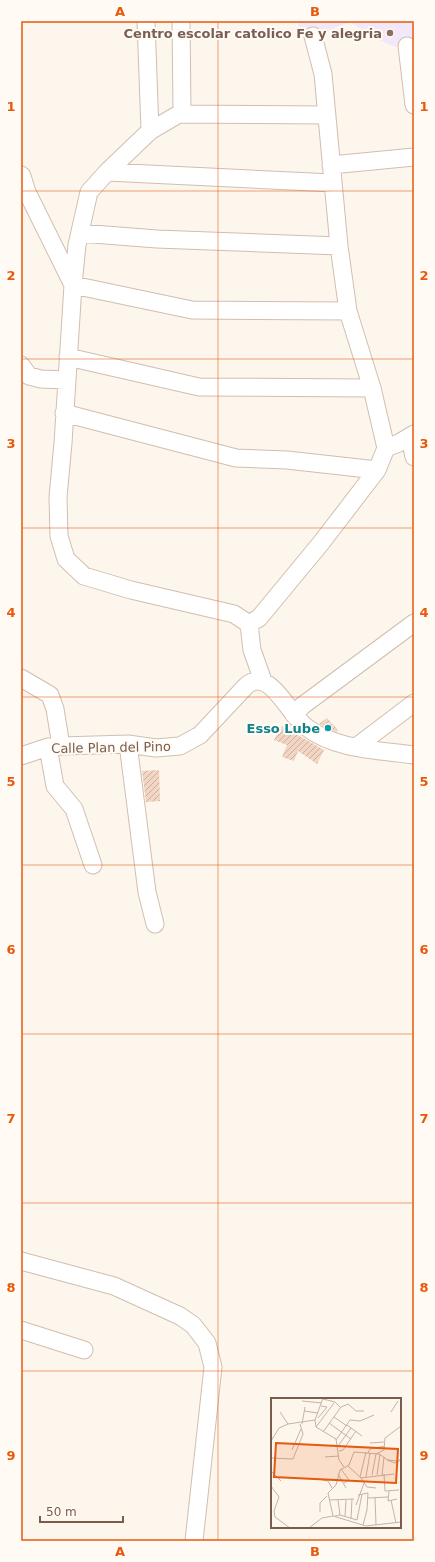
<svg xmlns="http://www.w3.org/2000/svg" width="435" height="1562" font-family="'DejaVu Sans',sans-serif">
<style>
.education{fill:#f3e8fa}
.building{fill:url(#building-hatch)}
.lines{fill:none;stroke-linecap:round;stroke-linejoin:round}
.minor-casing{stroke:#d1beb0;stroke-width:19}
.minor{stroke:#fff;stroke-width:17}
.grid{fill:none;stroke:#e8590c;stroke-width:1;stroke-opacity:0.55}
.education-dot{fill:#8d6e63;stroke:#fffaf3;stroke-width:1.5}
.culture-dot{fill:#0f9aa8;stroke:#fffaf3;stroke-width:1.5}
.labels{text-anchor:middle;stroke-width:4;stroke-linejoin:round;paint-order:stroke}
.education-label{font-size:13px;font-weight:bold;fill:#785e54;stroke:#fffaf3;text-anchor:end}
.culture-label{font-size:13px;font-weight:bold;fill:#0d838f;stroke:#fffaf3;text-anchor:end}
.street-label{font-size:13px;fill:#7a5c4d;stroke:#fffaf3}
.inset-road{fill:none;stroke:#c5b3a7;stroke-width:1}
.view{fill:#e8590c;fill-opacity:0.15;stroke:#e8590c;stroke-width:2}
.inset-edge{fill:none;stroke:#7a5c4d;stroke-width:2}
.neatline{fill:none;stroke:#e8590c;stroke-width:1.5}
.grid-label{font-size:13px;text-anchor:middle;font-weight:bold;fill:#e8590c}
</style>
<defs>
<pattern id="building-hatch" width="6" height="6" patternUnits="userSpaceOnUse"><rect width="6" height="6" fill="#f3d5c3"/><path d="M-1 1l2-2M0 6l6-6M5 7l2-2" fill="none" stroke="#cab0a1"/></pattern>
</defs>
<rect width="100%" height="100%" fill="#fdf6ec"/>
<!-- education -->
<path class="education" d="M296 21H414V45L396 47 372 37 351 22 307 38Z"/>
<!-- building -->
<path class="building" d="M327 718 338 730 336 732 319 724Z
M282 726 324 750 317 764 298 751 294 761 282 757 287 745 274 740Z
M159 770 160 801 146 802 142 771Z"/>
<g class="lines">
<defs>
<path id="minor" d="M146 21 150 131 107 172 89 192 77 245 73 285 63 443 58 497 59 536 66 559 84 576 131 590 234 614 249 624 252 650 263 681
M313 36 323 74 339 246 348 311 372 388 386 448
M407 46 414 105
M179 114 327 115
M150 131 179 114 182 111 181 21
M331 165 414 157
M107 172 333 183
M21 175 22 176 27 192 73 285 192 310 348 311
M80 233 157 239 339 246
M68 357 199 387 372 388
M21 365 29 376 41 379 67 380
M64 413 236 458 287 460 377 470
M410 436 414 457
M249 624 259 618 321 543 377 470 386 448 399 443 414 434
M21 678 50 695 55 709 61 746
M294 715 302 706 414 623
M128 744 147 892 155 924
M48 747 55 786 74 809 93 865
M356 747 414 703
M21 756 48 747 61 746 128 744 156 748 180 746 200 735 246 686C269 665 289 715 306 727 336 750 378 750 414 755
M21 1261 114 1286 180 1316 193 1325 207 1343 213 1367 194 1541
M21 1330 84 1350"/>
</defs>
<!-- minor casing -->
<use href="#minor" class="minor-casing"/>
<!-- minor -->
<use href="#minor" class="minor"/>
</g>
<!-- grid -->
<path class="grid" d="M218 21V1541M21 191H414M21 359H414M21 528H414M21 697H414M21 865H414M21 1034H414M21 1203H414M21 1371H414"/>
<!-- markers -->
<circle class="education-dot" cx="390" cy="33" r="4"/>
<circle class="culture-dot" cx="328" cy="728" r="4"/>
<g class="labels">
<!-- education labels -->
<g class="education-label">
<text x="382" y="38">Centro escolar catolico Fe y alegria</text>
</g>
<!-- culture labels -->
<g class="culture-label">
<text x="320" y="733">Esso Lube</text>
</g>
<!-- street labels -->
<g class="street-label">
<text transform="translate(111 747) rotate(-1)" y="5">Calle Plan del Pino</text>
</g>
</g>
<!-- overview -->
<g transform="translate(271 1398)">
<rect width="130" height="130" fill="#fdf6ec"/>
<path class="inset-road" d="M52 0 44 22 45 29 65 41 68 62 73 69M52 1 64 4 69 9M31 3 51 5M33 13 47 15M9 14 17 26 44 22M120 14 127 3M63 19 76 28M47 20 56 9 50 8M58 25 80 41M31 26 34 9M76 27 91 38M45 29 63 5M52 34 70 9 77 6 85 13H93M65 42 79 22 89 23 103 17M0 43 8 30 17 26M99 45 113 44M67 48 80 30M21 52 30 31M68 53 72 52 85 33M97 55 99 51 114 48M54 59 68 58M0 60 22 61 32 36 29 26M116 62 124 65 128 63M77 68 90 80 96 89 105 90M70 71 78 82 73 85M0 73 10 83M67 76 75 90M113 76 114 93 128 92M101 77 105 56 113 52 114 40 130 28M106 77 109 56M111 77 113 59M89 79 95 54M95 79 99 55M90 80 123 76M48 81 57 83 61 90M0 88 8 99 3 113 4 119 19 130M118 93 117 103 126 101M87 97 97 95 96 112 92 127M97 100 117 99M104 100 105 127M58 102 83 101M67 102 69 117M120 102 125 125M85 107 93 85M49 114V105L56 98M62 118 57 95 65 87 69 72 78 67 83 54 108 56 117 62 128 63 130 60M64 118 69 117 86 122 91 96M74 118 75 102M80 121 81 101M38 130 51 120 62 118 95 128 130 124"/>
<path class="view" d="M5 45 127 51 125 85 3 79Z"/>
<rect width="130" height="130" class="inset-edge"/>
</g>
<!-- border -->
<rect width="435" height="1562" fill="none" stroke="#fffaf3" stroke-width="44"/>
<!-- scale -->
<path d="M40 1516v6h83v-6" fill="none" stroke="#7a5c4d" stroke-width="2"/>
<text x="46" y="1516" font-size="12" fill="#7a5c4d" stroke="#fffaf3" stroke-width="3" paint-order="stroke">50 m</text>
<rect x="22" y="22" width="391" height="1518" class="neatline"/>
<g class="grid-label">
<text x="120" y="16">A</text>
<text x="315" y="16">B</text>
<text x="11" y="111">1</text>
<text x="424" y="111">1</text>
<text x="11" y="280">2</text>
<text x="424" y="280">2</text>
<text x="11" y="448">3</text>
<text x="424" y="448">3</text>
<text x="11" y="617">4</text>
<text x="424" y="617">4</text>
<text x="11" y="786">5</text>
<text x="424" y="786">5</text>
<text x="11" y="954">6</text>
<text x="424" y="954">6</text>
<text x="11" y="1123">7</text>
<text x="424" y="1123">7</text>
<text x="11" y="1292">8</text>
<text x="424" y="1292">8</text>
<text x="11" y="1460">9</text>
<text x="424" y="1460">9</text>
<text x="120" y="1556">A</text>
<text x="315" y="1556">B</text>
</g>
</svg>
